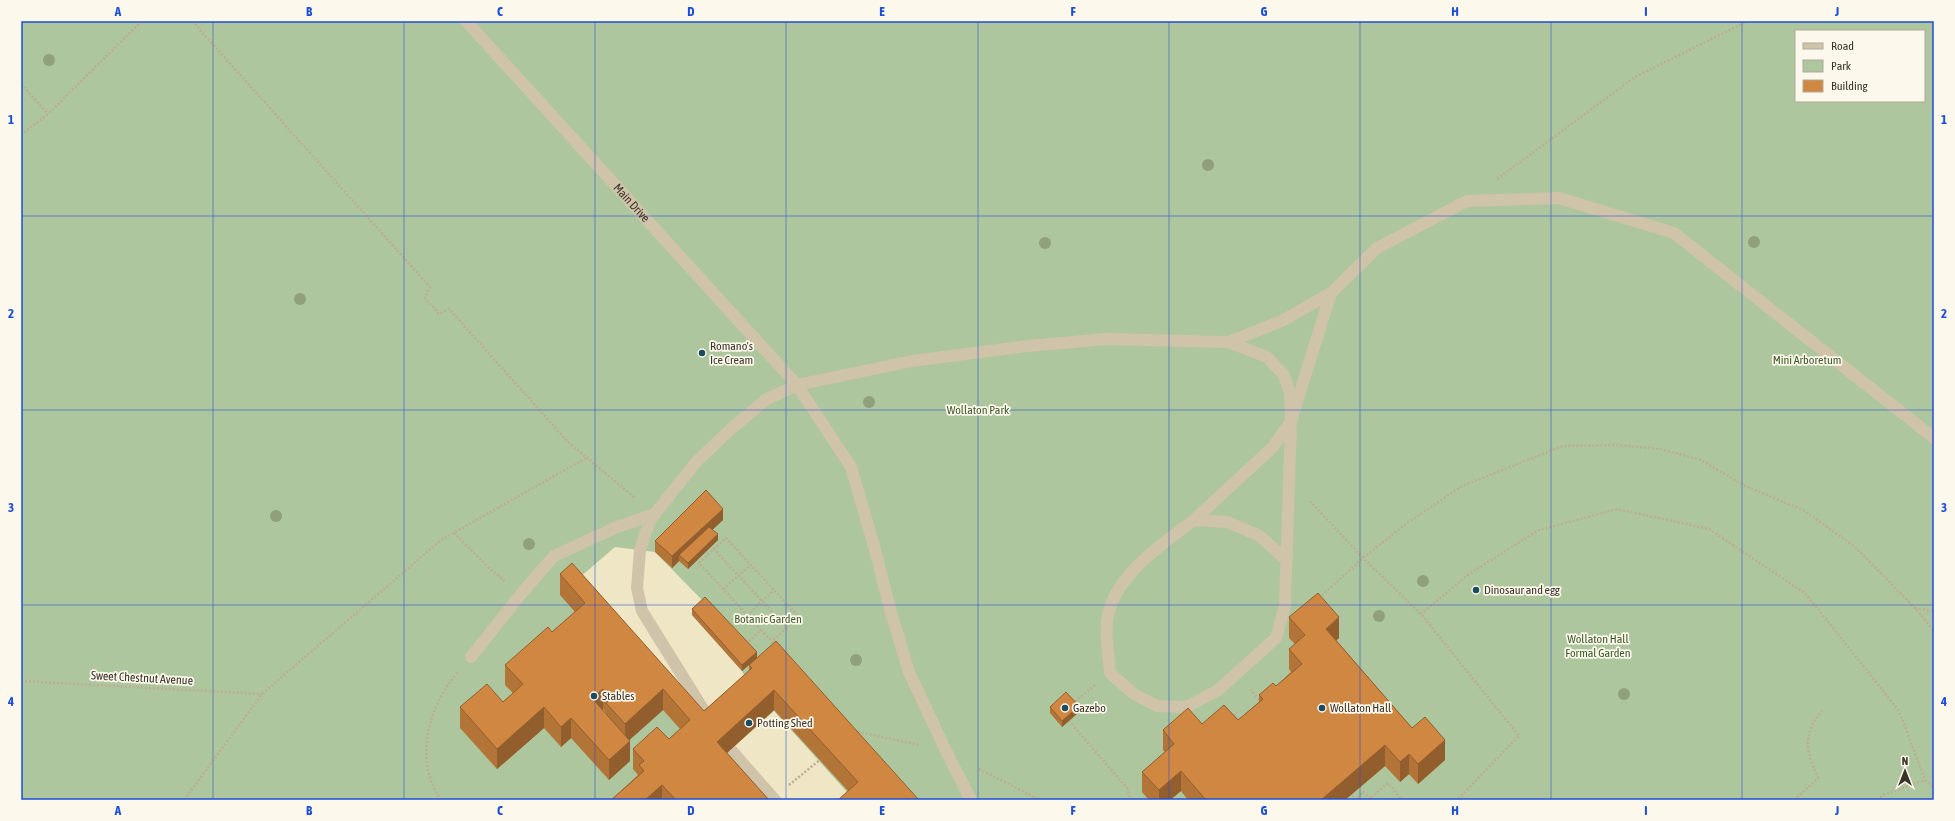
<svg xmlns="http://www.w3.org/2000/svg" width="1955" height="821" font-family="'Asap Condensed',sans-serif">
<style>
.green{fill:#aec69d;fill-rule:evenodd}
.plaza{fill:#eee6c4}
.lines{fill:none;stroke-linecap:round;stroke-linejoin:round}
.path{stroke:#bbae93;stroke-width:2.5;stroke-dasharray:2 2;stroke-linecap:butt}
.lane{stroke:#cfc3a9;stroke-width:12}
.street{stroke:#cfc3a9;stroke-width:12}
.tree{fill:#909f7c}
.wall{fill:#b37438;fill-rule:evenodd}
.shaded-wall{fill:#925e2e}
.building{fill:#d08741;stroke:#925e2e}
.grid{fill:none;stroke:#1d4ed8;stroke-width:1;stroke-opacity:0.55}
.poi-dot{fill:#1a4b61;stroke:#fcf8ec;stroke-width:1.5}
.labels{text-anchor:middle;stroke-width:3.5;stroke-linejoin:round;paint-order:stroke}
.street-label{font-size:12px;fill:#3b3329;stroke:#fcf8ec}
.poi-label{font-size:12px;fill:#3b3329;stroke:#fcf8ec;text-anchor:start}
.park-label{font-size:12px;fill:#3e5c2b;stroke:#fcf8ec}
.neatline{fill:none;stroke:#1d4ed8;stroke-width:1.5}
.grid-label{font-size:13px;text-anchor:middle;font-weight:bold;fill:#1d4ed8}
</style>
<rect width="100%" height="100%" fill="#f5f0df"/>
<!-- green -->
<path class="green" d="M21 21H1934V800H21ZM1796 31H1924V101H1796Z"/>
<!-- plaza -->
<path class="plaza" d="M615 547 655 552 705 603 692 615 742 671 749 686 712 723 572 584Z
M774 711 819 761 854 800H752L717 762Z"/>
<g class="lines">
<!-- path -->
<path class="path" d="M192 21 430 287 425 298 439 314 449 309 568 442 635 498
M21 84 48 114
M21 135 48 114 142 21
M1497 179 1635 77 1748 21
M1310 501 1363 558 1421 614 1519 736 1457 800
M454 533 491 570 505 581
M714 549 726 538 799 617 787 628
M723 589 751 565
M1319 598 1363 558 1407 523 1462 486 1563 446 1617 445 1660 449 1701 460 1743 485 1805 511 1855 547 1915 608 1934 631
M1915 608 1934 611
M1421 614 1469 574 1539 530 1617 509 1709 529 1806 594 1899 711 1925 780 1934 788
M747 615 774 590
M761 630 772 641
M746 644 761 630 699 563 714 549 787 628 772 641 775 645
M21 681 262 694
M1250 689 1261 702
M1072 704 1095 685
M1234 714 1240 721
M1069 721 1127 788 1131 800
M854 731 919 745
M979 769 1040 800
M789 785 821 759
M1352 795 1355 799
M184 800 262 694 441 540 588 457
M441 800C413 760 428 707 458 672
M1354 800 1363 792 1370 799
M1368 800 1388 783 1402 800
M1794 800 1818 778C1806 752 1802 734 1822 711
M1877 800 1883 795 1925 780"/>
<!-- lane -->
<g class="lane">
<path id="s1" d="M466 21 797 385 851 467 874 546 890 609 909 672 946 751 971 800"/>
<path d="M1228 342 1282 321 1331 293 1377 248 1467 201 1559 198 1674 233 1934 438"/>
<path d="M640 550 650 520 697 461 733 427 767 399 797 385 912 361 1028 346 1106 339 1228 342 1267 357 1284 375 1290 393 1291 421 1273 447 1194 520"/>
<path d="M1286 560 1260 536 1227 522 1194 520C1162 544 1112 577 1107 621 1105 637 1109 656 1110 673L1134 694 1157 706 1186 707 1217 691 1276 638 1285 605 1291 421 1331 293"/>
<path d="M471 657 521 594 554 556 617 527 655 514"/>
</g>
<!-- street -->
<path class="street" d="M640 550 637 588 642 611 711 722
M722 737 731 750 775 800"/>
</g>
<!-- trees -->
<g class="tree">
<circle cx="49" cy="60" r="6"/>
<circle cx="1208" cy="165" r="6"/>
<circle cx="1754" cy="242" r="6"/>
<circle cx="1045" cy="243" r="6"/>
<circle cx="300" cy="299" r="6"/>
<circle cx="869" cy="402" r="6"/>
<circle cx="276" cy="516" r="6"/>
<circle cx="529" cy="544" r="6"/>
<circle cx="1423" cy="581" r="6"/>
<circle cx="1379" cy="616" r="6"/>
<circle cx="856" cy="660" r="6"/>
<circle cx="1624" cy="694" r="6"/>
</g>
<!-- wall -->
<path class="wall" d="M723 520 712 530 718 540 688 569 679 561 672 568 655 552V541Z
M560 574 704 711 749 671V665L742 671 692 615V609L757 658 919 800 848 791 774 710 727 753 769 800H611L638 775 633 769V749L669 739 680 729 663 710 629 740 630 761 609 780 571 738 561 747 544 728 497 769 460 728V707L503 702 513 693 505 685V665L552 632 575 612 560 595ZM603 709 606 713V715L602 710Z
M1289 617 1339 638 1336 640 1412 728 1445 760 1418 784 1409 774 1400 782 1385 766 1345 800H1188L1181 791 1170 800H1149L1142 792V772L1165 752 1163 750V730L1238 720 1259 702V695L1276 686 1291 672 1289 669V649L1295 644 1289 638Z
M1050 707 1079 712 1062 727 1050 713Z"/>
<!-- shaded-wall -->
<path class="shaded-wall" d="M723 509V520L682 558 679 555V561L672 568V556Z
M718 534V540L688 569V563Z
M1339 617V638L1326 649V629Z
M757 652V658L742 671V665Z
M603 689V709L592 719V698Z
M663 689V710L625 744V724Z
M774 690V710L717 762V742Z
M1079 706V712L1062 727V721Z
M544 707V728L497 769V749Z
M571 718V738L561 747V727Z
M1445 740V760L1418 784V764Z
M630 741V761L609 780V760Z
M1385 745V766L1345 800H1321Z
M1409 754V774L1400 782V762Z
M1181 771V791L1170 800H1159V790Z
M662 785V800H645Z"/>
<!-- building -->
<path class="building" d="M706 490 723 509 672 556 655 541Z
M709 527 718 534 688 563 679 555Z
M572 563 704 711 752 668 749 665 776 641 919 800H838L858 782 774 690 717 742 769 800H676L662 785 645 800H611L644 771 639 765 644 761 633 749 657 727 669 739 690 720 663 689 625 724 606 703 612 698 603 689 592 698 630 741 609 760 571 718 561 727 544 707 497 749 460 707 487 684 503 702 523 684 505 665 548 627 552 632 585 603 560 574Z
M1318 593 1339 617 1326 629 1412 728 1425 717 1445 740 1418 764 1409 754 1400 762 1385 745 1321 800H1206L1181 771 1159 790 1142 772 1174 744 1163 730 1188 708 1202 724 1224 705 1238 720 1263 699 1259 695 1273 683 1276 686 1302 664 1289 649 1305 635 1289 617Z
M705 597 757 652 742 665 692 609Z
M1066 692 1079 706 1062 721 1050 707Z"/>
<!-- grid -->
<path class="grid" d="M213 21V800M404 21V800M595 21V800M786 21V800M978 21V800M1169 21V800M1360 21V800M1551 21V800M1742 21V800M21 216H1934M21 410H1934M21 605H1934"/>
<!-- markers -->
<g class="poi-dot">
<circle cx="702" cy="353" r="4"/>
<circle cx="1476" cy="590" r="4"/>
<circle cx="594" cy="696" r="4"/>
<circle cx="1065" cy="708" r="4"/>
<circle cx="1322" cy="708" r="4"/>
<circle cx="749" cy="723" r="4"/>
</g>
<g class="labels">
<!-- street labels -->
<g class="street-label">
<text dy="4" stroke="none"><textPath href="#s1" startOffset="246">Main Drive</textPath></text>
<text transform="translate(142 678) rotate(3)" y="4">Sweet Chestnut Avenue</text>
</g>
<!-- poi labels -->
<g class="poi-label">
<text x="710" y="350">Romano's<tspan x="710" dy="14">Ice Cream</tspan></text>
<text x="1484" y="594">Dinosaur and egg</text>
<text x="602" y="700">Stables</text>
<text x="1073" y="712">Gazebo</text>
<text x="1330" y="712">Wollaton Hall</text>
<text x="757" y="727">Potting Shed</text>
</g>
<!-- park labels -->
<g class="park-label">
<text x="1807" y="364">Mini Arboretum</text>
<text x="978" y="414">Wollaton Park</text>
<text x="768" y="623">Botanic Garden</text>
<text x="1598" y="643">Wollaton Hall<tspan x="1598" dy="14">Formal Garden</tspan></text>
</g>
</g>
<!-- border -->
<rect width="1955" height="821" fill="none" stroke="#fcf8ec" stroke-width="44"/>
<!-- legend -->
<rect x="1795" y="30" width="130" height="72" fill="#fcf8ec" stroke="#afa99e"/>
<rect x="1803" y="43" width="20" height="6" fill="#cfc3a9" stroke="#afa99e"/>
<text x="1831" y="50" font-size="12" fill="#3b3329">Road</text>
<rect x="1803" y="60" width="20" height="12" fill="#aec69d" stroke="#afa99e"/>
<text x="1831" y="70" font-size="12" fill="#3b3329">Park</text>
<rect x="1803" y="80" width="20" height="12" fill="#d08741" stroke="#afa99e"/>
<text x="1831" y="90" font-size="12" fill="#3b3329">Building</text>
<!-- north arrow -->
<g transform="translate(1905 771)" stroke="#fcf8ec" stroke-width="3" paint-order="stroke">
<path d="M0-3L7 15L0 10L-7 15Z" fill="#3b3329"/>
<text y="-6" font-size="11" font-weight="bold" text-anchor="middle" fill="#3b3329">N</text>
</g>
<rect x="22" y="22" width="1911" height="777" class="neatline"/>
<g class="grid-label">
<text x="118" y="16">A</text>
<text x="309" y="16">B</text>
<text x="500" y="16">C</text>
<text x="691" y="16">D</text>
<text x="882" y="16">E</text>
<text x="1073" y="16">F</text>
<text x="1264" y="16">G</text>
<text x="1455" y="16">H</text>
<text x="1646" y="16">I</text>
<text x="1837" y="16">J</text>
<text x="11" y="124">1</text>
<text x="1944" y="124">1</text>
<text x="11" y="318">2</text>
<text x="1944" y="318">2</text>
<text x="11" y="512">3</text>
<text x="1944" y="512">3</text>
<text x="11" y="706">4</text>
<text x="1944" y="706">4</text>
<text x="118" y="815">A</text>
<text x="309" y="815">B</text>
<text x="500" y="815">C</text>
<text x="691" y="815">D</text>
<text x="882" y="815">E</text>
<text x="1073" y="815">F</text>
<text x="1264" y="815">G</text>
<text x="1455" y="815">H</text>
<text x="1646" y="815">I</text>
<text x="1837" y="815">J</text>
</g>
</svg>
